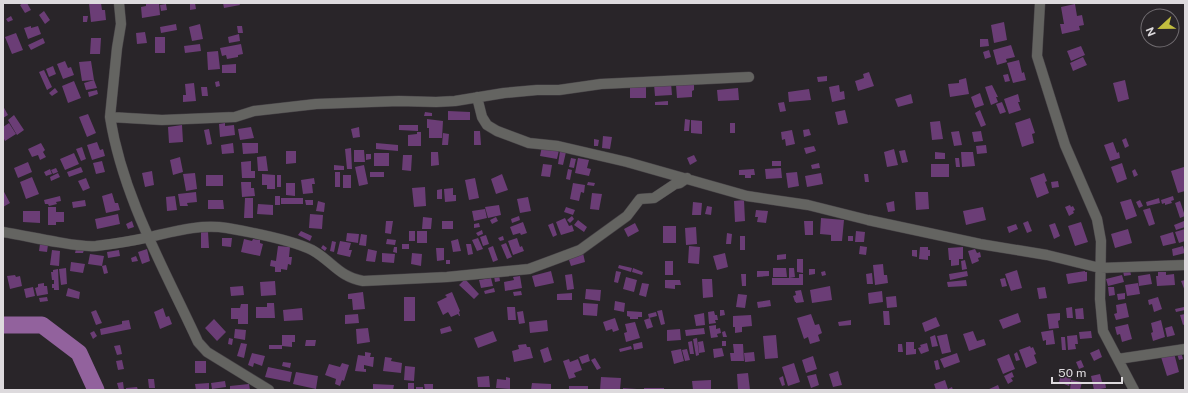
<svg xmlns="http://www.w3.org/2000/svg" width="1188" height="393" font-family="'Public Sans',sans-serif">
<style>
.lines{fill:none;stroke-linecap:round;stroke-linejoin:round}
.river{stroke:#92629d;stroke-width:17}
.building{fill:#6b3d76}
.minor-casing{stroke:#464246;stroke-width:11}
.minor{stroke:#646461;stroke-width:10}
</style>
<rect width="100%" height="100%" fill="#292529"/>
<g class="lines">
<!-- river -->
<path class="river" d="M3 325H42L79 353 96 390"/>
</g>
<!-- building -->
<path class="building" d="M23 3H27L31 10 25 13 20 5Z
M89 3H101L102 10H105L106 20 91 22Z
M146 3H159L160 15 142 18 141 7 146 6Z
M190 3H195L196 9 190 10Z
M223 3H239L240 5 224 8Z
M166 4 167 10 161 11 160 5Z
M1075 4 1077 16 1082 15 1084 25 1079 26 1080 30 1062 34 1060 24H1064L1061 7Z
M44 11 50 20 45 24 39 15Z
M11 16 13 20 8 22 6 19Z
M83 16H88L87 22H83Z
M1004 22 1007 40 994 43 991 25Z
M176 24 177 30 161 33 160 27Z
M200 24 203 39 192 41 189 27Z
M31 26V28L38 26 41 34 28 39 24 28Z
M237 26H242L243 33H238Z
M145 32 147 43 137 44 136 33Z
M16 33 23 50 12 54 5 37Z
M239 34 240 41 229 43 228 37Z
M155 37H165V53H155Z
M43 38 45 43 31 50 28 45Z
M91 38H101L100 54H90Z
M980 39H988L989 46 980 47Z
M200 44 201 51 185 53 184 46Z
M241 44 243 54 238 55V57L227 59 226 55 222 56 220 48Z
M1011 45 1015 57 1006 59 1007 62 997 65 993 50Z
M1081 46 1085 55 1071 61 1067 51Z
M989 50 991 57 985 59 983 52Z
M218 51 220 69 208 70 207 52Z
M1083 57 1087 65 1073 71 1070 63Z
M1019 60 1022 73 1024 72 1026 80 1013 83 1007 63Z
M65 61 68 68 71 67 74 75 63 79 57 64Z
M91 61 94 80 82 81 79 62Z
M236 64V73H222V65Z
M53 66 56 74 49 77 46 69Z
M44 70 52 87 47 90 39 72Z
M869 72 874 86 858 91 855 81 864 78 863 74Z
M1008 74 1010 81 1005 82 1003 75Z
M827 76V81L818 82 817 77Z
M966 78 969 94 950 97 948 84 959 83V80Z
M94 80 97 88 86 90 84 83Z
M1125 80 1129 99 1118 102 1113 83Z
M74 81 81 98 68 103 62 86Z
M219 81 220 86 216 87 215 82Z
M194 83 196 101 183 102V95H186L185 84Z
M671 83 672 95 655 96 654 84Z
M694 84V90L692 91V97L677 98 676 85Z
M839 85 840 92 844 91 845 99 832 102 829 87Z
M992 85 998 97H996L998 102 991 105 985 87Z
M201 87H207L208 96H202Z
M630 87H646V98H630Z
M55 88 58 92 52 96 49 93Z
M738 88 739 100 718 101 717 90Z
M809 89 811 100 789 102 788 92Z
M97 90 98 94 89 97 88 92Z
M980 93 984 105 975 108 971 97Z
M911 94 913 103 898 107 895 99Z
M1018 94 1020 102H1018L1021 110 1009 114 1004 99Z
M668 101V105H655V102Z
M784 102 786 111 780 112 778 103Z
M1002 102 1006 112 1000 114 996 104Z
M3 106 8 115 3 118Z
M845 110 848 123 838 125 835 112Z
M980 110 986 125 981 127 975 113Z
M448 111 470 112V120H448Z
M425 112 432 113V116H424Z
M88 114 96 133 87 137 79 117Z
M14 115 24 130 17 135 8 120Z
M1030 118 1035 133 1032 134 1034 143 1022 147 1015 123Z
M427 119 443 121 442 138H429V128H427Z
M685 119 690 120 689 131H684Z
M691 120 702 121V134L691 133Z
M940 121 943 139 932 140 930 122Z
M9 123 16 134 5 141 3 137V127Z
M225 123V126L234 125 235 135 220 137 219 124Z
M730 123H735V133H730Z
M182 125 183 142 169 143 168 127Z
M399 125H418V131L399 130Z
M251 127 254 138 240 140 238 129Z
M359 127 360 137 353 138 351 129Z
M209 129 212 144 207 145 204 130Z
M809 129 811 135 804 137 803 130Z
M792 130 795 144 786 146 785 139 782 140 781 132Z
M474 131H480L481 145H474Z
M959 131 962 145 954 146 951 132Z
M981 131 983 141 974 142 972 132Z
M417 132H421V146H408V135L417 134Z
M443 133 449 134 448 145H442Z
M603 136 612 137 610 149 602 148Z
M1126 138 1129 146 1125 148 1122 140Z
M594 139 599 140 598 146H594Z
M97 142 100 150 103 149 105 156 92 160 87 145Z
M1113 142 1117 153 1119 152 1120 158 1110 161 1104 145Z
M41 143 45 150 43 152 46 157 40 160 38 155 32 157 28 149Z
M233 143 234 153 222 154 221 145Z
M242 143H258V153L243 154Z
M376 143 398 145V151L376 149Z
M986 145 987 153 977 154 976 146Z
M542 146 559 150 557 159 540 156Z
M814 146 816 151 806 154 804 148Z
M82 147 86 159 81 161 76 149Z
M351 148 352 169H347L345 149Z
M894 149 898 165 887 167 884 152Z
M354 150H364L365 162H354Z
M905 150 908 162 902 163 899 151Z
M286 151H296V163L286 164Z
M560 151 566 152 563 165 558 164Z
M431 152H438L439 165 431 166Z
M935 152 945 153V159H935Z
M961 152H973L975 166 962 167Z
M74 153 79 164 65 170 60 159Z
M374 153H389V166H374Z
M366 154H371V159L366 160Z
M403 155H412L411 171 402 170Z
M694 155 697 161 690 165 687 158Z
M266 156 268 171H258L257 157Z
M180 157 183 172 173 175 170 160Z
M571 158 576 159 574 168 569 167Z
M578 158 589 160 587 168 591 169 589 176 575 173Z
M955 158H959L960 167H956Z
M102 161 105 172 96 174 93 163Z
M251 161V171H255V178H242L241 162Z
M772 161H781V166H772Z
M28 162 32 172 18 178 14 168Z
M819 163 820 168 812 169 811 165Z
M1122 163 1127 179 1117 183 1111 167Z
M543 164 552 165 550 177 541 176Z
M931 164H949V177H931Z
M334 165 344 166V170H334Z
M364 165 368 184 359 186 355 167Z
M81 167 83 172 69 177 67 172Z
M1184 167 1185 191 1178 193 1171 171Z
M56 168 58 172 53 174 51 170Z
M781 168 782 178 766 179 765 169Z
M50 169 52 174 46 176 44 172Z
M568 169 572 170 570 180 566 179Z
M754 169 755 175H751V178H745V175H739V170Z
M1135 169 1138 175 1134 177 1132 171Z
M152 171 154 185 145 187 142 173Z
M335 172H340V187H335Z
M370 172H384V177H370Z
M797 172 799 186 788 188 786 173Z
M58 173 60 177 51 181 50 177Z
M195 173 197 189 186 191 183 174Z
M821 173 823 184 807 187 805 176Z
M1044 173 1047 181 1045 182 1049 193 1037 198 1030 178Z
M262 174 275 175V189H267V185H262Z
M502 174 508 190 496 194 491 179Z
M864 174H868L869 182H865Z
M206 175H223V186H206Z
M277 175H281V187H277Z
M343 175H351V188H343Z
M32 177 39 194 26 199 20 182Z
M86 178 90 188 83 191 78 181Z
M314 178 315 184H312L313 193 303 194 301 180Z
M475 178 479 198 469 200 465 180Z
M1058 181 1059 187 1052 188 1051 182Z
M241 182H251V188H254L255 196 242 197Z
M588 182 595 183 594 186 587 185Z
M286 183H295V196L286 195Z
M573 183 585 185 584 193 581 192 579 201 570 199Z
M425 187 426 206 414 207 412 188Z
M453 188V195H456V201L445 202 444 189Z
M442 189V199H437V190Z
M3 190 10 203 3 207Z
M196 192 197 202 187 203 188 206H180L178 194Z
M915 192H928L929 209 916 210Z
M112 193 115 203H118L120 210 106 213 102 196Z
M592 193 602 194 599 210 590 209Z
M60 196 61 201 56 202 57 204 49 206 48 204H45L44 200Z
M175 196 177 210 167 211 166 197Z
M275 196H280V205H275Z
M1173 196 1174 200 1171 201 1172 203 1165 205V203L1162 204 1161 200Z
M528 197 531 211 520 213 517 199Z
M245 198H253V218H244Z
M281 198H303V204H281Z
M1159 198 1160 203 1147 206 1146 202Z
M1131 199 1137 216 1126 220 1120 202Z
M85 200 86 206 73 208 72 202Z
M208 200H223L224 209H208Z
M305 200H313V205H306Z
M744 200 745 221 735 222 734 201Z
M1140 200 1143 206 1139 208 1136 202Z
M318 201 325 203 324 212 316 211Z
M894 201 895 211 888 212 886 203Z
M1180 201 1185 216 1180 218 1175 203Z
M693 202 702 203 701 215H692Z
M258 204 273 205V215L257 214Z
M499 205 501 215 488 218 485 207Z
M1070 205 1071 207 1073 206 1075 210 1073 211 1074 213 1069 216 1065 207Z
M707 206 712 207 711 215 705 214Z
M48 207H56V212H64V222H56V225H48Z
M566 207 575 210 573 215 564 212Z
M983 207 986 220 966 225 963 211Z
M1150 208 1155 224 1149 226 1143 210Z
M485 209 487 218 474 221 472 211Z
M756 210 768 211 766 223 757 222 758 217H755Z
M23 211H40V223L23 222Z
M118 214 120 224 97 229 95 219Z
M310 214 323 215 322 229 309 228Z
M519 216 520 220 512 223 511 219Z
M572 216 574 219 570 223 567 220Z
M423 217 432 218 431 229H422Z
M496 217 498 221 492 224 490 220Z
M565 218 569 226 572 225 574 231 561 235 556 222Z
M821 218 844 220 842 241H831V235L820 234Z
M578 220 587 227 584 232 574 225Z
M132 221 134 227 128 229 126 224Z
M386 221H393L391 234 385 233Z
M442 221H453V229H442Z
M804 221H813V235H805Z
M1028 221 1032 231 1027 233 1023 223Z
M1184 221 1185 227 1176 230 1174 225Z
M523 222 527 233 521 235 520 233 513 235 510 227Z
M1081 222 1088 242 1075 246 1068 226Z
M479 223 480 227 474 228V224Z
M553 223 557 235 553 237 548 225Z
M635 223 639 231 628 237 624 229Z
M1055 223 1060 236 1054 239 1049 225Z
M1016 224 1018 229 1009 233 1007 227Z
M663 226H676V243H663Z
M696 227 697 244 686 245 685 228Z
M1128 229 1132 243 1115 248 1111 234Z
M1185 229V241L1179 243 1175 232Z
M482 230 483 234 478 236 476 233Z
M301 231 312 236 310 241 298 235Z
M409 231H415V241H409Z
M417 231H427V243H417Z
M856 231 865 232 864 242H855Z
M201 232H208L209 248H201Z
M1173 232 1176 243 1163 246 1160 236Z
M347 233 359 234 358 243 346 241Z
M727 233 732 234 731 244H726Z
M361 234 367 235 366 246 359 245Z
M486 235 489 244 483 246 480 237Z
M503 236 504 240 500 241 498 238Z
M740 236H745V250H740Z
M848 236H853V241H848Z
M222 238H232L231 247 222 246Z
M478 238 483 249 477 251 472 240Z
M517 238 520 247 522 246 524 251 513 255 508 241Z
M244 239 252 241 253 239 260 240V243L263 244 260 256 241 252Z
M387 239 396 240 395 245 386 244Z
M458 239 461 251 453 252 451 241Z
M332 241 336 242 334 252 330 251Z
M340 241 351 243 349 250H352L350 257 337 254Z
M506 243 512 257 507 259 501 245Z
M40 244 48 245 47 252 39 251Z
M402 244H409V249H402Z
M466 244H471L473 254 468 255Z
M323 245 327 248 325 251 321 248Z
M278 246 290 247 289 257H292L291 265 288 264 287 270 281 269V272H275V267L270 266 271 260 276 261Z
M493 246 498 260 493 262 488 248Z
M689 246 700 247 699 264 688 263Z
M860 246 867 247 866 255 859 254Z
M1183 246 1185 253 1173 256 1172 249Z
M394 247H397V253L393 252Z
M920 247H928V250H930V256H928V260L919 259Z
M963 247V259H959V265L951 266V260H949L948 248Z
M436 248H444V260L437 261Z
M76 249 84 250 83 253H75Z
M147 249 150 261 142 264 138 252Z
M368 249 377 251 375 262 366 261Z
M975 249 977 253 980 252 981 257 978 258 979 261 972 264 968 251Z
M52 250 60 251 59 266 50 265Z
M119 250 120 256 108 258 107 252Z
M912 250H917V257L912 256Z
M382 253 395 254 394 263 382 262Z
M412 253 422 254 421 266 411 264Z
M583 253 585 262 571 266 568 257Z
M725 253 728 267 717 270 713 256Z
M90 254 104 256 102 266 106 265 108 273 104 274 102 266 88 264Z
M786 254V259L777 260V255Z
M136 256 138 261 132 262 131 258Z
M797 259H803V273L797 272Z
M446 260H450V264H446Z
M965 260 967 269 962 270 961 261Z
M665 261H673V275H665Z
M71 262 85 264 83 273 70 271Z
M883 264 884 275H887L888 283 875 285 873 265Z
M619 265 632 268 631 272 618 268Z
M66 268 67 284 61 285 59 269Z
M633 268 643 272 642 275 632 272Z
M773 268H786L787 277H773Z
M789 268H794L795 277 789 278Z
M58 269 59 290H54V288H52V284H54V280H52L51 272H53V270Z
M809 269H815V274L809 275Z
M1017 270 1022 288 1011 291 1005 274Z
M1130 270 1131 275 1124 276 1123 271Z
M551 271 554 283 535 287 532 276Z
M616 271 621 272 618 283 614 282Z
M757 271H769V276L757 277Z
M825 271 826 275 822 276 821 272Z
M967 271 968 276 950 280 949 274Z
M1085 271V272H1087V281L1068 284 1066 274Z
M1158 272H1166V275L1174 274 1175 285 1157 286 1156 276H1158Z
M872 273 873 284H867L866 274Z
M572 274 574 289 567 290 565 275Z
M741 274H746V286H742Z
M799 274H803V285H772V278H799Z
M1150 274 1152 284 1139 286 1138 276Z
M15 275 16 277 20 276 22 286 10 289 7 276Z
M499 275 500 281 495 282 494 276Z
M1122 275 1124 282 1108 286 1106 279Z
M520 276 522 288 505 291 504 282 514 280 513 277Z
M626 277 637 280 634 292 623 289Z
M491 278 493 286 481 288 479 280Z
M1005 278 1007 286 1002 287 1000 279Z
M465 279 479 294 474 299 459 285Z
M702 279H712L713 297 703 298Z
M665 280H680L681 285H675V289L665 288Z
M966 280 967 286 948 287 947 282Z
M1185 280V291L1181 281Z
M275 281 276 295 261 296 260 282Z
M44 283V286H47L48 294 37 296 35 288 38 287V284Z
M642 283 649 284 646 297 639 295Z
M1138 283 1140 294 1127 296 1125 285Z
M243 286 244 295 231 296 230 287Z
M830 286 832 300 812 303 810 290Z
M33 287 35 296 26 298 24 289Z
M1045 287 1047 298 1039 299 1037 288Z
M1108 287H1114L1115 295 1109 296Z
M68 288 80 292 79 299 66 296Z
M494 288 495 292 485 294 484 291Z
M586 289 601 290 600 301 585 299Z
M801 290 804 302 796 303V302H795L793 296 796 295 795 291Z
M521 291 522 295 514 296 513 292Z
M882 291 883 302 869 304 868 293Z
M363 292 365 309 353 310 352 299H348V294Z
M452 292 460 311 459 312 460 316H459L458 314 451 317 448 312 443 315 437 302 447 297 445 295Z
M572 293V300H557V294Z
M1125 293V299L1118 300 1117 294Z
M738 294 747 295 745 308 736 307Z
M896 296 897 307 887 308 886 297Z
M47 297 48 301 40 302 39 298Z
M404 297H415V321H404Z
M1158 297 1162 309 1154 312 1152 304 1149 305 1148 300Z
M770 300 771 306 758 308 757 302Z
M615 301 625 303 624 312 614 310Z
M267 303H274L275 318H256V307H267Z
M583 303 598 304 597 316 583 315Z
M1126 303 1129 317 1116 320 1114 314 1117 313 1116 305Z
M241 304H248V324H238V319H231V308H240Z
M507 307H515L516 320H508Z
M1072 307 1073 318H1067L1066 308Z
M1184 307 1185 310 1176 312 1175 309Z
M163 308 166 317 169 316 172 324 160 329 154 312Z
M302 308 303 320 284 321 283 310Z
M1083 308 1084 319H1076L1075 309Z
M96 310 102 323 96 325 91 312Z
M662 310 665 324 661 325 657 311Z
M720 310H724L725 315 720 316Z
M523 311 525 323 519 324 517 312Z
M627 311 642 312V317H638V319H630V317L627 316Z
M714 311 715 315H717L718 320H715L716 323 709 324 708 312Z
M883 311H889L890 325H884Z
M656 312 657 316 649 318 648 314Z
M704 313 705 325 696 326 694 315Z
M1018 313 1021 322 1003 329 999 320Z
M1060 313V320L1058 321 1059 328 1049 329 1047 314Z
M358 314 359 323 345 324V315Z
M811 314 815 325 819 324 822 333 818 335 820 341 810 344 808 337 804 339 797 318Z
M1185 314V324L1183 325 1180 315Z
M751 315 752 326 742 327V332L735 333V327H733V316Z
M936 317 940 326 925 332 922 323Z
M615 318 619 330 613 332 612 329 606 331 603 322Z
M650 318 653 327 647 329 644 320Z
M214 319 226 332 217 341 205 328Z
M129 320 131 329 101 335 100 329 122 324V321Z
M547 320 548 331 530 333 529 322Z
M851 320V325L839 326 838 322Z
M1161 320 1165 337 1153 341 1151 333 1153 332 1151 323Z
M635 322 640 338 626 342 624 333 627 332 625 324Z
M1128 324 1132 339 1122 342 1120 334 1117 335 1115 327Z
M716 325V329L720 328 721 333 717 334 718 337 711 338 709 326Z
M450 326 452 331 441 334 440 329Z
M1172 326 1175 335 1167 337 1165 328Z
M368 328 370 342 357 344 356 329Z
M704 328 705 334 686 336 685 330Z
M235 329 246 330 245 340 234 338Z
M680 329 681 340 667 341V330Z
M1053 330 1055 344 1046 345V340L1043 341 1041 332Z
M94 331 97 336 93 339 90 333Z
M493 331 497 341 478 348 474 338Z
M725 331 727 337H723L722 332Z
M973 331 977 341 984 339 986 345 969 351 963 334Z
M1091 331 1092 338 1080 339 1079 332Z
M947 334 951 352 942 354 937 336Z
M282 335H295V342H292V347L282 346Z
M776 335 778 358 765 359 763 336Z
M935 335 938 346 932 347 930 337Z
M1077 335 1078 344H1075L1076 349 1068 350 1067 336Z
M1061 337H1065L1066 350H1062Z
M229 338 233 339 232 345 228 344Z
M697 338 699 355 696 356 693 339Z
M306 340H316L315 346H305Z
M692 341 694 354H690L688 342Z
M703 341 705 352 699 353 698 342Z
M722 341H726V346H722Z
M642 342 643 348 634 350 633 344Z
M906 342H914V349H916V354L906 355Z
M241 343 247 344 244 358 237 356Z
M927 343 929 351 921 354 918 348 921 347 920 345Z
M526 344 527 347H530L533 358 514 362 512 351 519 349 518 345Z
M733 344H743L744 361H731L730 353H734Z
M898 344H902L903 352H898Z
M120 345 122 354 117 355 114 346Z
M269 345H282V349H269Z
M631 346 632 349 620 352 619 349Z
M1030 346 1031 348 1033 347 1036 354 1034 355 1037 363 1026 368 1019 350Z
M548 347 552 360 544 363 540 350Z
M722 348 724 356 714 358 713 349Z
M681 349 684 361 674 364 671 351Z
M687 349 690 360 685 361 682 350Z
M1099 349 1102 357 1094 361 1090 353Z
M365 352 371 353 370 357H374L373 367 364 365V369H366V372L355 371 358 355 365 356Z
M754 352 755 361 745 362 744 353Z
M1017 352 1020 360 1016 361 1014 354Z
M1181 352 1183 359 1179 360 1177 354Z
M252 353 265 356 262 366 254 363 253 367 248 365Z
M957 353 960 362 944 368 940 359Z
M1174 353 1179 372 1167 376 1161 357Z
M588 354 590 361 582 364 579 357Z
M1009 354 1015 369 1003 374 997 359Z
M813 356 817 369 806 373 802 360Z
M385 357 392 358 391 361 402 363 401 373 383 371Z
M595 358 601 368 597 370 591 360Z
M569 359 570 362 578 359 582 370 574 373 576 377 569 379 563 361Z
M122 360 124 369 118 370 116 361Z
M938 360 940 369 936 370 934 361Z
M1081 360 1084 367 1079 369 1076 362Z
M195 361H206V373H195Z
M283 362 291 363 290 368 282 366Z
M342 363 349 365 344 381 342 380 340 386 335 384 336 379 325 375 329 364 340 367Z
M794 363 800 382 788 386 782 367Z
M405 366 415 367 414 381 404 380Z
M268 367 292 372 290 382 265 377Z
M1063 368 1073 372 1069 386 1059 382Z
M838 371 842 385 833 387 829 374Z
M296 372 318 376 316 389 293 384Z
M1012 372 1014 377 1011 378 1013 381 1008 384 1004 376Z
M748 373 750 390H738L737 374Z
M816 374 819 385 811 388 807 376Z
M1100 374 1102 382H1105L1106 388 1094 390 1091 376Z
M489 376 490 387H478L477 377Z
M783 376 785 385 782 386 779 378Z
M506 377 510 378V389L496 388 497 379 506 380Z
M601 377 621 378 620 390H600Z
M148 379H154L155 388H149Z
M711 380V390H693L692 381Z
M945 380 948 389 952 387 953 390H936L934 384Z
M1071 380 1082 382 1080 390H1070Z
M225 381 226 387 212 389 211 383Z
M123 382 124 390H119L117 383Z
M209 383V389L196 390 195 384Z
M408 383H414V390H408Z
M532 383 551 384V390H531Z
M249 384 250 390H230V386Z
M373 384 394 385 393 390H373Z
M424 384H433V390H425Z
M998 385 1000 390H987Z
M569 386H588V390H569Z
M137 387 138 390H126V388Z
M416 387H423V390H416Z
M623 388 637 389V390H623Z
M644 388H664V390H644Z"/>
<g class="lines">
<defs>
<path id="minor" d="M119 3 121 24 117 48 110 117 162 120 235 117 254 111 316 104 399 101 436 102 455 101 504 93 537 90H559L601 84 749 77
M1040 3 1037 56 1065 145 1097 219 1101 241 1100 299 1103 331 1134 390
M477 97 482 117 487 125 497 131 529 143 558 146 627 162 747 196 808 205 868 220 980 244 1047 255 1100 268 1185 265
M110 117C123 198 164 268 198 342L207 352 269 390
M3 232C21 235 39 239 57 242 69 244 83 247 96 246 113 244 132 241 150 237 176 231 200 224 227 228 250 232 292 240 312 250 332 261 339 277 363 281L447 277 529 269 580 250 627 216 640 199 654 198 675 184 680 183 687 178
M1118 359 1185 349"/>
</defs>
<!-- minor casing -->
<use href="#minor" class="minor-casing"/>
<!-- minor -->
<use href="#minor" class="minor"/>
</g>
<!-- border -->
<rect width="1188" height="393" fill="none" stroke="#dddadd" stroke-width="8"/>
<!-- north arrow -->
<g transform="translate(1160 28) rotate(248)"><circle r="19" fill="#292529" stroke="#716d71"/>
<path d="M0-3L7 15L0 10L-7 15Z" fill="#c2bd3f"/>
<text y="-6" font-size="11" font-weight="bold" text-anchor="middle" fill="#dddadd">N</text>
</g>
<!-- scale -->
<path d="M1052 377v6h70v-6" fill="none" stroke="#dddadd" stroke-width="2"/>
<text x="1058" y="377" font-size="12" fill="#dddadd" stroke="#292529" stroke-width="3" paint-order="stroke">50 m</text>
</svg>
